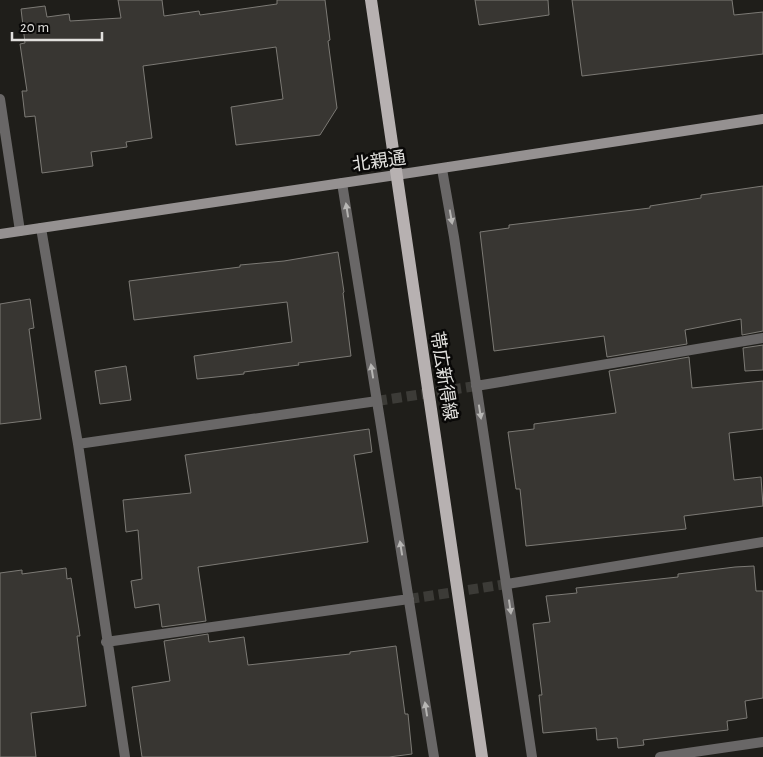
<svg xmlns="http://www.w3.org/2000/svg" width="763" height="757" font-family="'Alegreya Sans','Noto Sans JP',sans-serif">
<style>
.building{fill:#383632;stroke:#7c7a75}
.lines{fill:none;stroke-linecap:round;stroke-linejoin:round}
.street-tunnel{stroke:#3c3b37;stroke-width:10;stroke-dasharray:10 5;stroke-linecap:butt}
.street{stroke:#696767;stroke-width:10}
.secondary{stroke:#959191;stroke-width:10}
.primary{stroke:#b7b1b1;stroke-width:12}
.oneway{fill:#b7b6b4}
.labels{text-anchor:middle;stroke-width:5;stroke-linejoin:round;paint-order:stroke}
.street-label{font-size:18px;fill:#e1e0dd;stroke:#090807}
</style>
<rect width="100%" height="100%" fill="#1f1e1a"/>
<!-- building -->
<path class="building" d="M118 0H162L164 16 199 11 200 15 277 4V0H325L330 40 328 41 337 108 320 135 236 145 231 107 283 99 276 47 143 66 152 138 126 142 127 147 91 152 93 166 42 173 35 116 25 117 22 91H27L20 44 25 43 21 9 45 6 47 17 69 14 70 21 121 18Z
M475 0H548L549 15 479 25Z
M572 0H732L734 15 763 12V54L582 76Z
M763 186V331L742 335 741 319 685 330 687 344 607 357 604 336 494 351 480 232 509 228V225L650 208V206L701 198V195Z
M338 252 344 292 343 293 351 356 298 363 299 365 244 372V374L197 379 194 356 292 342 287 302 134 320 129 281 240 267V265L284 261Z
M30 299 34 328 29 329 41 419 0 424V304Z
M763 345V370L745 371 743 348Z
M689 357 692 388 763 381V429L729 433 734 480 761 477 763 506 684 516 686 529 526 546 520 489H516L508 432 534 429V424L616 413 609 371Z
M126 366 131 400 100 404 95 371Z
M369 429 372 452 354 455 368 542 198 567 206 621 162 627 159 604 135 608 131 581 142 579 138 530 126 532 123 500 191 493 185 455Z
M754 566 756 591H763V698L745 701 747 718 727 721 728 730 643 740 644 745 618 748 617 738 597 740 596 728 543 733 539 695H542L533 624 550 622 546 596 577 593 576 588 678 577V574L735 567Z
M66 568 67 579 71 578 80 636H77L86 706 31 713 36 757H0V573L22 570V574Z
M208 634 209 642 244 637 248 665 350 654V652L396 646 405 714H408L412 754 389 757H142L132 687 170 681 164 641Z"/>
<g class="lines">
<!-- street-tunnel -->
<path class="street-tunnel" d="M377 401 476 386
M409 599 507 584"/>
<!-- street -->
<path class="street" d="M0 99 20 231
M442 169 454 237 532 757
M342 183 434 757
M41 228 78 444 125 757
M476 386 763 338
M78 444 377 401
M507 584 763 542
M106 642 409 599
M660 757 763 742"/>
<!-- secondary -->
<path class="secondary" d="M0 234 396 175 763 119"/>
<!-- primary -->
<path class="primary" d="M371 0 482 757"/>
</g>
<!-- one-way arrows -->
<defs><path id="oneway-solid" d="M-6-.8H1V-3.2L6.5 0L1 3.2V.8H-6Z" transform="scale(1.25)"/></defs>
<g class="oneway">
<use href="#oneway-solid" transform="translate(347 210) rotate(-99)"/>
<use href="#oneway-solid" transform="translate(451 217) rotate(80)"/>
<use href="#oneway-solid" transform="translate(372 371) rotate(-99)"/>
<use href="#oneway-solid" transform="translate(480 412) rotate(81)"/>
<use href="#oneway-solid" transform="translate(401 548) rotate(-99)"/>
<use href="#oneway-solid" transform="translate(510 607) rotate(82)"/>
<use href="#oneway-solid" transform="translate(426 709) rotate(-99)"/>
</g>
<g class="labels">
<!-- street labels -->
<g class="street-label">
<text transform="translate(379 161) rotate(-8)" y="6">北親通</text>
<text transform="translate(444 376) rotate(81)" y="6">帯広新得線</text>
</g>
</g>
<!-- scale -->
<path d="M12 32v8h90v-8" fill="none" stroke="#e1e0dd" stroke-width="2.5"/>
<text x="20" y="32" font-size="15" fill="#e1e0dd" stroke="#090807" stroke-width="4" paint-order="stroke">20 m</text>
</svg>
